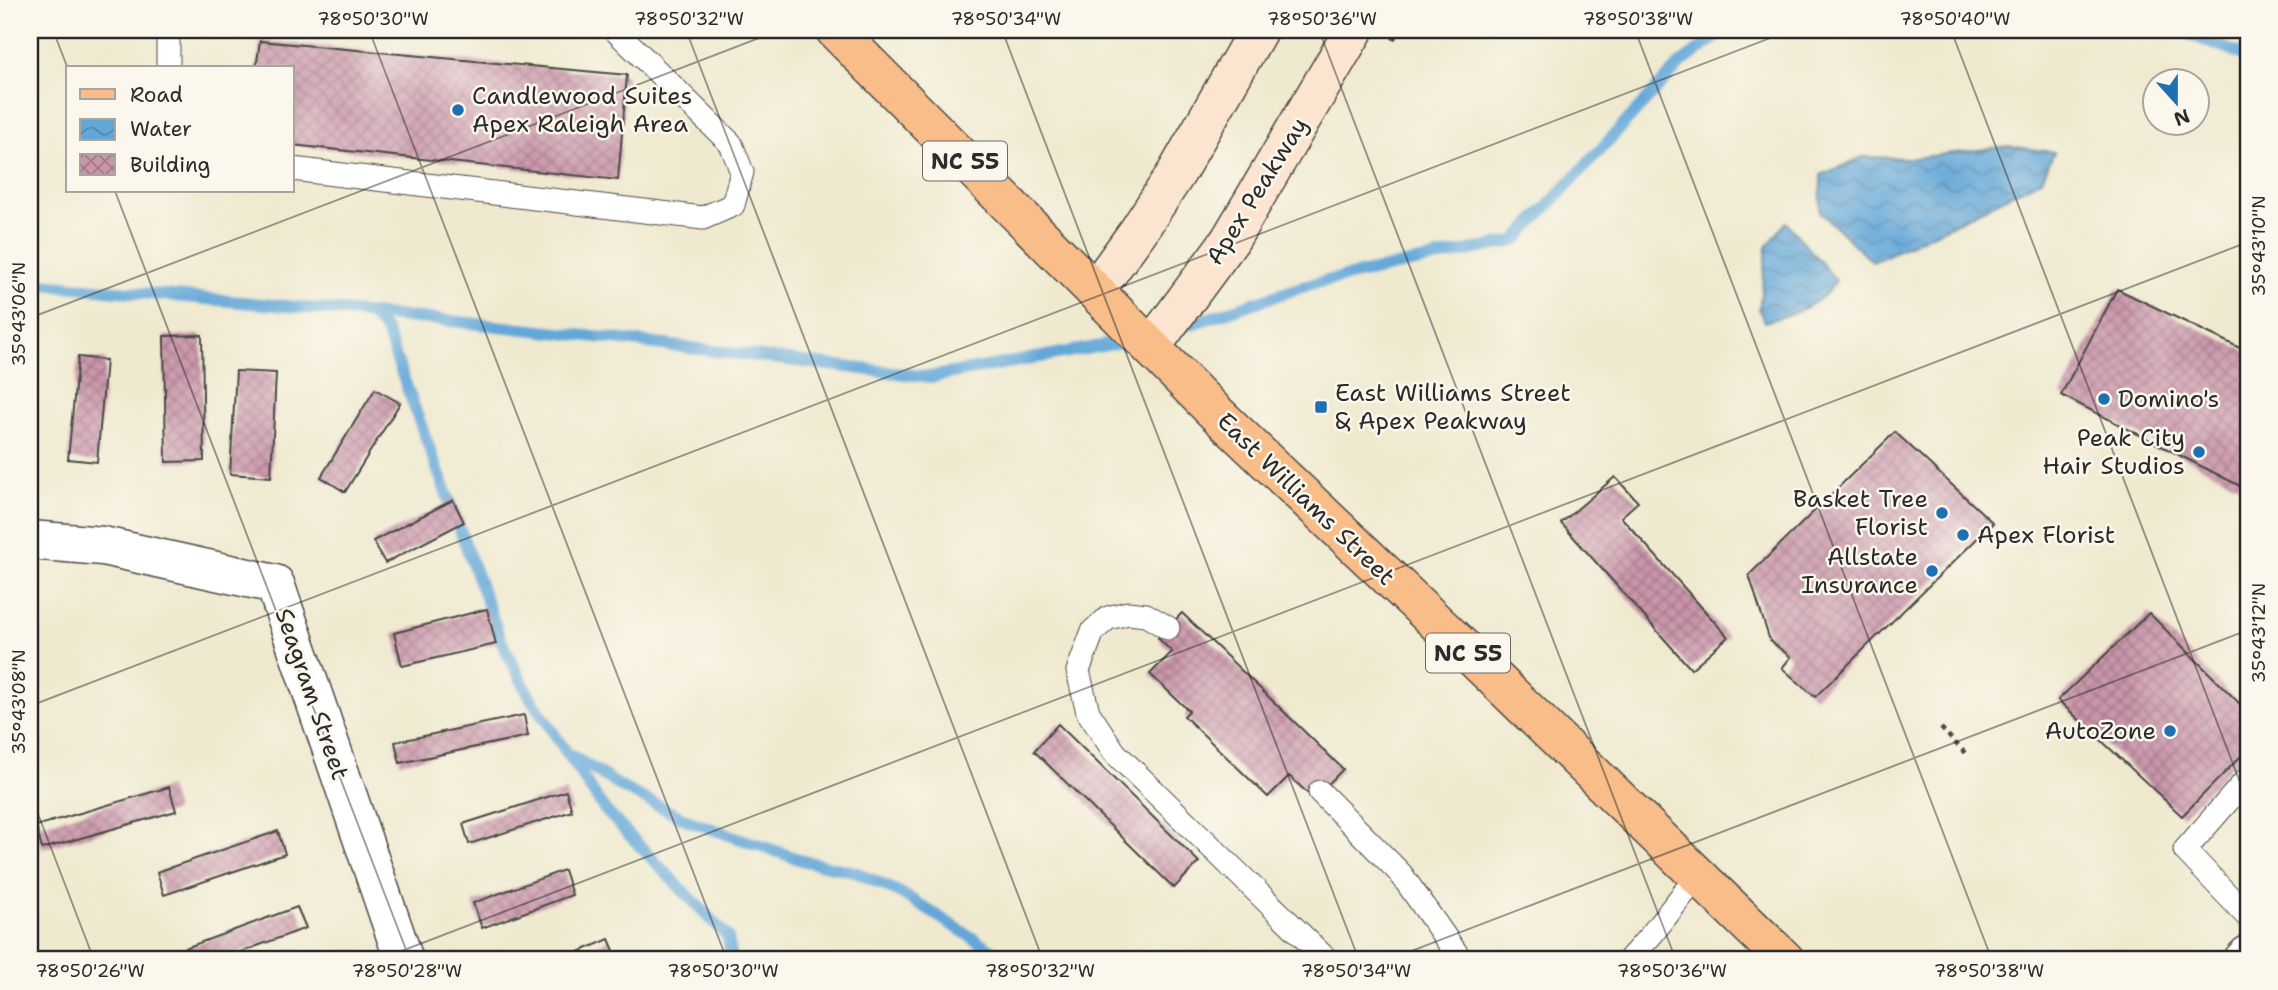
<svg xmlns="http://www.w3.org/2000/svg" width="2278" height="990" font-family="'Shantell Sans',sans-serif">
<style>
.water{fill:url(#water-waves);stroke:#476982;stroke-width:2}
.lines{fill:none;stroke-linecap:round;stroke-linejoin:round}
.stream{stroke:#63a7d8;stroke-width:12}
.building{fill:url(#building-cross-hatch)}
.service-casing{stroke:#484844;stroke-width:25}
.minor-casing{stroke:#484844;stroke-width:41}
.secondary-casing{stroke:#484844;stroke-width:41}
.primary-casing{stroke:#484844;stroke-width:41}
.path{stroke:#484844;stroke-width:4.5;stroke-dasharray:5 5;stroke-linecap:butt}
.service{stroke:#fff;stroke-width:23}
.minor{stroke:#fff;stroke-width:38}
.secondary{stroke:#fce5d0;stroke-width:38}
.primary{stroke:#f8bd89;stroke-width:38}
.ticks{fill:none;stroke:#2b2b2b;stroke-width:2;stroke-opacity:0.45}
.poi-dot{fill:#1f6fb2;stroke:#fbf7ec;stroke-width:2.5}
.labels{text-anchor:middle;stroke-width:5;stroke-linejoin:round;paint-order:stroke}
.shield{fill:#fbf7ec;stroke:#696865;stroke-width:2}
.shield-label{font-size:23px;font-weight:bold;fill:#2b2b2b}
.poi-label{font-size:24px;fill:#2b2b2b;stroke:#fbf7ec;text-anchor:start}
.street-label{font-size:24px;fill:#2b2b2b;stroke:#fbf7ec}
.neatline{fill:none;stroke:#2b2b2b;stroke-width:2.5}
.ticks-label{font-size:18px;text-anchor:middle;fill:#2b2b2b}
</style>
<defs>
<pattern id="water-waves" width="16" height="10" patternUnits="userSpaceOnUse" patternTransform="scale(1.75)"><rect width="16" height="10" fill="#63a7d8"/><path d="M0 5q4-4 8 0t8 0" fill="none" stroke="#5288af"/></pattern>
<pattern id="building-cross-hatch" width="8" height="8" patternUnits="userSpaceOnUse" patternTransform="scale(1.75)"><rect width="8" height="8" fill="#ca95aa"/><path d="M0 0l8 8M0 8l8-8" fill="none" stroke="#a47a8b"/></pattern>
</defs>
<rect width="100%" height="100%" fill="#fbf7ec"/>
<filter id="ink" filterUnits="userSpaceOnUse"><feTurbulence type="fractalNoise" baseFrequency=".0143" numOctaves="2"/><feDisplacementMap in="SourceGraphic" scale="14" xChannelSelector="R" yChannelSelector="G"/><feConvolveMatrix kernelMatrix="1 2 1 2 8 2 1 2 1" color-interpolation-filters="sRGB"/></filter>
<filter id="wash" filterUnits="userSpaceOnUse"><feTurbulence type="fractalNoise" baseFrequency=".00686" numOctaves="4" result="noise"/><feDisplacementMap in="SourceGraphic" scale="28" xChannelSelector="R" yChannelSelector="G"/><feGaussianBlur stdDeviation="1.57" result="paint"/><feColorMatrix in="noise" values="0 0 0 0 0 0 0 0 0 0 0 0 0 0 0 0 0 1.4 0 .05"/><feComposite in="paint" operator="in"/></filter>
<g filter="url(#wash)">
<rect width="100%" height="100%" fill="#efe9cf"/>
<!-- water -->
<path class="water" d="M2008 146 2054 152 2042 179 1951 225 1873 262 1820 212 1821 175 1863 157 1915 158Z
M1786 222 1836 280C1823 305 1791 315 1764 322L1759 309 1767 247Z"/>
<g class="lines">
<!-- stream -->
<path class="stream" d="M2177 30 2248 57
M30 283 451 321 615 339 930 377 1134 340
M371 315 386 331 502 643 530 697 604 809 728 937 731 960
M1179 328 1311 284 1515 241 1681 63 1726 30
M571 755 623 788 689 821 804 861 855 872 901 893 1008 960"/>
</g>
<g id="blocks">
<!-- building -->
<path class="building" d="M260 41 627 75 618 180 292 145V68H256Z
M2117 289 2248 352V490L2061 395Z
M202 335 204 461 166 462 164 336Z
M78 357 106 360 97 462 68 459Z
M236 371 276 373 271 477 230 474Z
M375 389 400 403 345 492 321 477Z
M1895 432 1993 523 1815 697 1782 668 1791 657 1770 641 1749 575Z
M1615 477 1638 502 1621 517 1728 637 1691 669 1561 523Z
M453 500 464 522 385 563 373 541Z
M487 609 496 644 402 666 394 633Z
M1182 613 1343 769 1314 799 1289 776 1268 797 1184 716 1189 711 1150 674 1172 652 1158 638Z
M2149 613 2248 712V749L2182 816 2058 700Z
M524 715 528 736 400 763 395 742Z
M1058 724 1199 862 1174 888 1034 751Z
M169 787 176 811 42 849 36 826Z
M566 791 572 811 469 844 463 824Z
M278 831 285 854 164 895 157 872Z
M564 870 572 895 482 928 473 903Z
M297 907 306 928 219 960H168L166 955Z
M609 939 618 960H560Z"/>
</g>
</g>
<g filter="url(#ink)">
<use href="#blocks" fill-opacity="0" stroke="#484844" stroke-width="2"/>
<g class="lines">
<defs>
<path id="service" d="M168 68V30
M292 169 703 218 733 205 742 172 731 144 615 30
M1168 628 1146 615 1128 613 1108 618 1093 631 1078 671 1088 712 1115 753 1327 960
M2248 778 2185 850 2248 917
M1320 792 1401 874 1461 960
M1629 960 1652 934 1698 875"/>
<path id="minor" d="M30 540 103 546 275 584 404 960
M2243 960 2248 955"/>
<path id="secondary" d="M1095 291 1139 230 1177 172 1258 30
M1151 347 1230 240 1354 30"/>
<path id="primary" d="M835 30 1215 412 1457 642 1785 960"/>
</defs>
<!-- service casing -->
<use href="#service" class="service-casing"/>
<!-- minor casing -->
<use href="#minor" class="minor-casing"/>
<!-- secondary casing -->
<use href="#secondary" class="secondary-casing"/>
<!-- primary casing -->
<use href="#primary" class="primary-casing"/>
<!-- path -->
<path class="path" d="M1393 40 1399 30
M1941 728 1965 753"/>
<!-- service -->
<use href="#service" class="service"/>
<!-- minor -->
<use href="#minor" class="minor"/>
<!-- secondary -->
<use href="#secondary" class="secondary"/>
<!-- primary -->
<use href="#primary" class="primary"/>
</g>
</g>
<!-- ticks -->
<path class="ticks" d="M53 30 68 69M369 30 727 960M686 30 1043 960M1002 30 1359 960M1319 30 1676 960M1635 30 1992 960M1951 30 2248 803M115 191 410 960M30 318 780 30M30 706 1791 30M30 793 94 960M378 960 2248 242M1388 960 2248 630"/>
<!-- markers -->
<g class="poi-dot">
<circle cx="458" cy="110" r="7"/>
<circle cx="2104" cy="399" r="7"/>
<rect x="1314" y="400" width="14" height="14" rx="3.5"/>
<circle cx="2199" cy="452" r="7"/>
<circle cx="1942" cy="513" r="7"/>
<circle cx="1963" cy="535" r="7"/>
<circle cx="1932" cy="571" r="7"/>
<circle cx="2170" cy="731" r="7"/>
</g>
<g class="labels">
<!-- shield labels -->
<g class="shield">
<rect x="923" y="141.5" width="84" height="39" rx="5"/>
<rect x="1426" y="633.5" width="84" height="39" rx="5"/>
</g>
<g class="shield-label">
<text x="965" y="169">NC 55</text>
<text x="1468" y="661">NC 55</text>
</g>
<!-- poi labels -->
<g class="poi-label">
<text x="472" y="104">Candlewood Suites<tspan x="472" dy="28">Apex Raleigh Area</tspan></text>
<text x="1335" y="401">East Williams Street<tspan x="1335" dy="28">&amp; Apex Peakway</tspan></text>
<text x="2118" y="407">Domino's</text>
<text x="2185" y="446" text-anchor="end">Peak City<tspan x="2185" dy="28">Hair Studios</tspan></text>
<text x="1928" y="507" text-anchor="end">Basket Tree<tspan x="1928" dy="28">Florist</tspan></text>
<text x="1977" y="543">Apex Florist</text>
<text x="1918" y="565" text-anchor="end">Allstate<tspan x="1918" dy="28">Insurance</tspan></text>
<text x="2156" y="739" text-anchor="end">AutoZone</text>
</g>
<!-- street labels -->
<g class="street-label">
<text transform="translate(1257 191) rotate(-58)" y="8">Apex Peakway</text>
<text transform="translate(1306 499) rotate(44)" y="8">East Williams Street</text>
<text transform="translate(312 694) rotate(71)" y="8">Seagram Street</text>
</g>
</g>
<!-- margin -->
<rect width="2278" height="990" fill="none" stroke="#fbf7ec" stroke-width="77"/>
<!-- legend -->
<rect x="66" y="66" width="228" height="126" fill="#fbf7ec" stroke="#a8a59f" stroke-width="2"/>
<rect x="80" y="89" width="35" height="10" fill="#f8bd89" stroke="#a8a59f" stroke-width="2"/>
<text x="130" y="102" font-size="21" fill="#2b2b2b">Road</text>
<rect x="80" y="119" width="35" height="21" fill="url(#water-waves)" stroke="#a8a59f" stroke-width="2"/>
<text x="130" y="136" font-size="21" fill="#2b2b2b">Water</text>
<rect x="80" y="154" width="35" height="21" fill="url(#building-cross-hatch)" stroke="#a8a59f" stroke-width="2"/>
<text x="130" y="172" font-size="21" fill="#2b2b2b">Building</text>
<!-- north arrow -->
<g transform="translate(2176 102) rotate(159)"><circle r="33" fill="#fbf7ec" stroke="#a8a59f" stroke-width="2"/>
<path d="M0-5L12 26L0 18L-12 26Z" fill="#1f6fb2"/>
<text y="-10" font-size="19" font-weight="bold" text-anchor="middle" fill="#2b2b2b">N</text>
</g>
<rect x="38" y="38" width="2202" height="913" class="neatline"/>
<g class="ticks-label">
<text x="373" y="25">78°50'30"W</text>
<text x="689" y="25">78°50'32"W</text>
<text x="1006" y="25">78°50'34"W</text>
<text x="1322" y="25">78°50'36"W</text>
<text x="1638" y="25">78°50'38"W</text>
<text x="1955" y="25">78°50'40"W</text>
<text transform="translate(2259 246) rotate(-90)" y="6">35°43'10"N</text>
<text transform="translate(19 314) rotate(-90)" y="6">35°43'06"N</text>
<text transform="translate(2259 633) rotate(-90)" y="6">35°43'12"N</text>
<text transform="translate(19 702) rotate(-90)" y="6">35°43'08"N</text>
<text x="90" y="977">78°50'26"W</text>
<text x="407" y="977">78°50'28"W</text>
<text x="723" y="977">78°50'30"W</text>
<text x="1040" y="977">78°50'32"W</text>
<text x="1356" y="977">78°50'34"W</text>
<text x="1672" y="977">78°50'36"W</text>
<text x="1989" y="977">78°50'38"W</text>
</g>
</svg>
